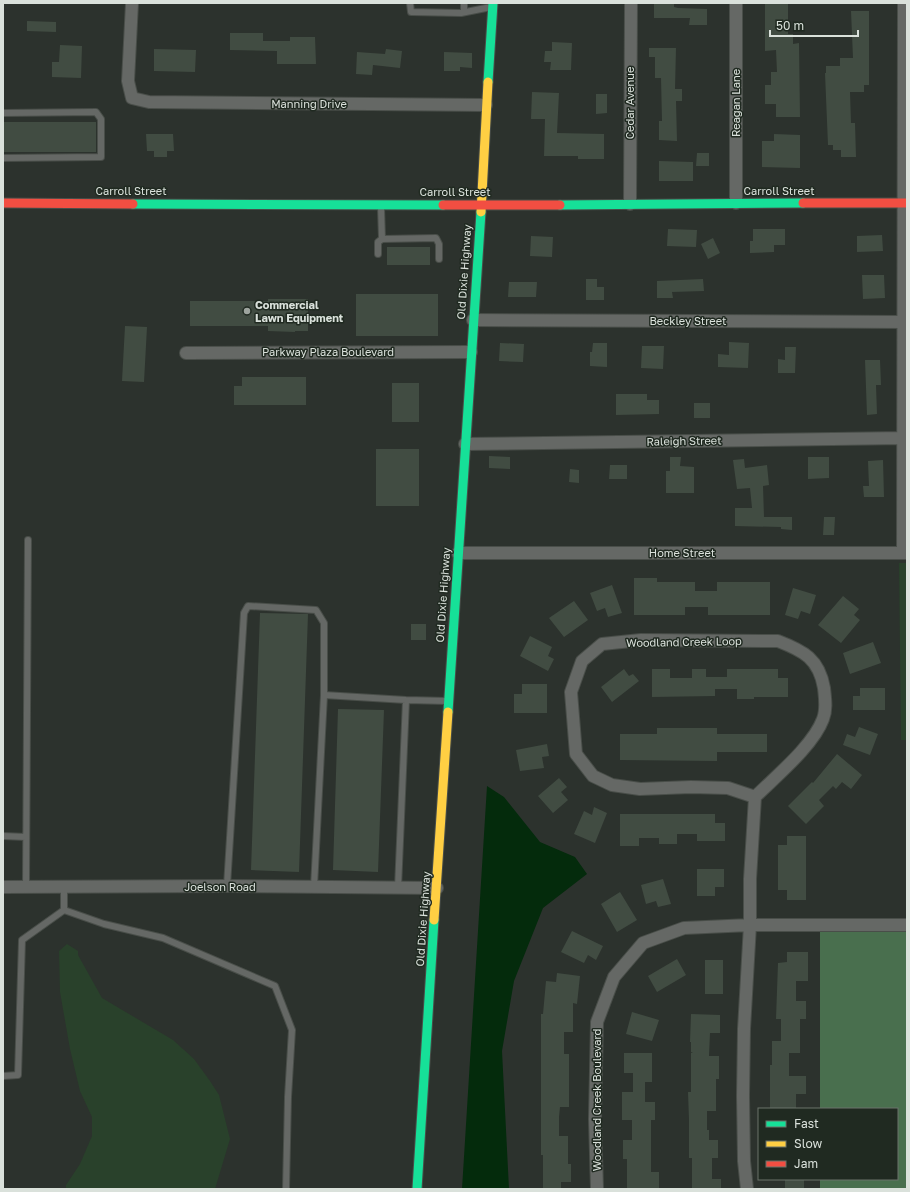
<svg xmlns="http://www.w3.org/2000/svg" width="910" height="1192" font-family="'Golos Text',sans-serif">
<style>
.green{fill:#29412b}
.forest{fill:#496f4e}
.water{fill:#042b0c}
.building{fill:#414c42}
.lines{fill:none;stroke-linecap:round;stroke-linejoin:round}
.lane-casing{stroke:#494e49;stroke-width:8}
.street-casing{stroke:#494e49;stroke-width:14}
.fast-casing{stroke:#494e49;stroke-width:11}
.slow-casing{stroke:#494e49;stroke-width:11}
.jam-casing{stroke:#494e49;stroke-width:11}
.lane{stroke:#656865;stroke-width:6}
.street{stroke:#656865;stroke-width:12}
.fast{stroke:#16e098;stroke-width:9}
.slow{stroke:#ffcf43;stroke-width:9}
.jam{stroke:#f24e42;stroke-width:9}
.poi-dot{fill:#9da49e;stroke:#202a21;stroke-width:1.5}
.labels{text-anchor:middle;stroke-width:3;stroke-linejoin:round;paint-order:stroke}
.street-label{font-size:11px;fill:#dae1db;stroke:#202a21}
.poi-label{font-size:11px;font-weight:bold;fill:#dae1db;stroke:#202a21;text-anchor:start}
</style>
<rect width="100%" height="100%" fill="#2c322d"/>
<!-- green -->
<path class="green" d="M899 563H907V740H901Z
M67 944 78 951V955L102 998 173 1040 194 1059 210 1081 219 1095 230 1139 215 1189H66V1185L80 1164 92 1136V1117L80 1091 70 1049 60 992 59 951Z"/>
<!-- forest -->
<path class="forest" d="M820 932H907V1189H820V1179H897V1109H820Z"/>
<!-- water -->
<path class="water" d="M487 786 504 797 540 842 575 857 587 874 543 908 514 981 502 1051 509 1189H462Z"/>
<!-- building -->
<path class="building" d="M654 3H674V7L678 8 707 9V25H689L690 18H654Z
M765 3H788V34H793V44L799 43 800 117H776V104H765V85H771V72H777L776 50 765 51Z
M851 11H869V85H864V92H850L851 123H855L856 157H841V150H833V145H828L825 73H826V66H840V58H853Z
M27 21 56 22V32L27 31Z
M230 33H263V41H290V37H315L316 64H277V51L230 50Z
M552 42 572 43 571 70H550L551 62H544L545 51H552Z
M60 45 82 46 81 78 52 77V62H59Z
M649 48H676L675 89H682V101H676L677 141 659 140V121H662L661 78H655V57H649Z
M154 49 196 50 195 72 154 71Z
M386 49 402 51 400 68 373 65 372 75 356 74 357 52 385 54Z
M444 52 472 53V68L460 67V71H444Z
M532 92 559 93 557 133 604 134V159H578V156H544L545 119H531Z
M596 94H607V113L596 114Z
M3 122H96V152H3Z
M146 134H173L174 151H167V157H154V151H147Z
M774 134 800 135V168L762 167V141H774Z
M697 153H709V166H696Z
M659 161 693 162V181H659Z
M668 229 697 230 696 247 667 246Z
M753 229H785V245H774V252L750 253V241H753Z
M882 235 883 251 857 252V236Z
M531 236 553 237 552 257 530 256Z
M713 238 720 253 708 259 701 244Z
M387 247H430V265H387Z
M862 275H884L885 298 863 299Z
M586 279H597V287H604V300H586Z
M703 279 704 291 672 292 673 298H657V281Z
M509 282H537L536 297H508Z
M356 294H438V336H356Z
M268 299H308V331H295V332L268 331V326H190V301H268Z
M125 326 147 327 144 382 122 381Z
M729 342 749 343 748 368 718 367V354L729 355Z
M500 343 524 344 523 362 499 361Z
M593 343H607V367L590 366V352H592Z
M642 346H664L663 369 641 368Z
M785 347H796L795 373H778V359L785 360Z
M865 360H880L881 385H876L877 414 867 415Z
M242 377H306V405H234V386H242Z
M392 383H419V422H392Z
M616 394H647V400H659V414L616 415Z
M694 403H710V418H694Z
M376 449H419V506H376Z
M489 456 510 457V469L489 468Z
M670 457H681L680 466 694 467V493H666V471H670Z
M808 457H829V478L808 479Z
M744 459 745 468 767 465 769 485 763 486 764 517H792V530L781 529V527L735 526V508H752L750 488 737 489 733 460Z
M883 460 884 497H864L863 486H869L868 461Z
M610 465H627V479H609Z
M570 469 579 470V483L569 482Z
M824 517H835L834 535H823Z
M634 578H657V582H695V591H717V582H770V615H708V607H685V615H634Z
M612 585 622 613 608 617 605 608 597 611 590 593Z
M793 588 816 595 810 614 801 611 798 619 785 615Z
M843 596 859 609 854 615 860 620 841 643 818 625Z
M574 601 588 620 564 637 549 618Z
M260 613 308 614 299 872 251 870Z
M411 624H426V640H411Z
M530 636 552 647 548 656 554 659 548 671 520 656Z
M873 642 881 663 850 674 843 653Z
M624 669 629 676 633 674 639 681 612 702 601 687Z
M652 669H670V678H692V669H706V677H727V669H778V678H788V697H754V699H737V689H715V696L652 697Z
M522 684H547V713H514V694H522Z
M860 688H885V710H853V696H860Z
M338 709 384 710 378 872 333 870Z
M859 727 878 734 870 755 843 745 847 734 855 737Z
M657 728H717V734H767V752H717V761L620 760V734H657Z
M547 744 549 756 542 757 544 768 520 771 516 750Z
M837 754 862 775 851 789 842 782 836 789 833 786 819 800 824 806 806 824 788 806 812 782 813 783Z
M559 778 567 787 561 792 568 800 553 813 538 796Z
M594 807 607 813 595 843 574 834 584 811 592 815Z
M620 814H715V823H725V841H697V834H677V844H659V838H639V846H620Z
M787 836H806V900H787V890H778V845H787Z
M697 869H724V887H715V896H697Z
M663 879 671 904 658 907 656 901 646 904 641 885Z
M620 892 637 920 617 932 601 904Z
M572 931 603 946 596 960 588 955 584 963 561 952Z
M787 952H808V981H796V1001H806V1019H800V1053H789V1076H806V1094H796V1109H770V1065H772V1041H781V1019H776L778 963 787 962Z
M677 959 686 975 657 992 648 976Z
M705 960H723V994H705Z
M557 973 580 976 577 1004 573 1003V1032H564V1054H569V1107H560L559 1117V1136H568V1164H571V1182H561V1189H543V1155H541V1014H543L546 981 556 982Z
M632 1012 659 1020 652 1041 626 1034Z
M691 1014 720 1015V1033H710L709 1056H719V1079H716V1111H707V1130H709V1140H718V1158H712V1179H721V1189H692V1158H689V1120L688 1092H691V1053H693L691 1052V1042H690Z
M624 1053H652V1082H645V1102H655V1120H651V1172H659V1189H627V1159H623V1140H632V1120H622V1092H633V1073H624Z
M785 1179H804V1189H785Z"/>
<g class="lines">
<defs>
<path id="lane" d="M410 3 411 12 461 13 491 7
M464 12V3
M3 113 96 112 101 119V157L3 158
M381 207 382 239
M378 254V242L382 239 436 238 439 244V259
M324 695 406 700 448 701
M3 836 26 837
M227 886 244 613 248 606 316 610 324 623V695L314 887
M26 887 28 540
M398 888 406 700
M64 910 104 924 163 938 275 986 292 1030 288 1097 286 1189
M3 1076 18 1075 22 940 64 910V887"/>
<path id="street" d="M132 3 128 81 132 98 149 102 486 105
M736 3V203
M630 204 631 3
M473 320 904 322
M186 353 471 352
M465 444 903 438
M458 553H907
M903 553 904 3
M3 887 227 886 437 888
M597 1189 595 1119 597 1022 614 977 643 943 684 928 750 925H907
M747 1189 744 1161 743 1096 744 1029 750 925V879L755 797C776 776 813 746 823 719 827 709 825 698 824 688 819 659 804 651 778 641L641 640 602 644 582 661 571 692 576 754 593 776 612 785 640 789 691 787 728 788 755 797"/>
<path id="fast" d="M488 82 493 3
M133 204 443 205
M560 205 803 203
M448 712 481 212
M417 1189 434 920"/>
<path id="slow" d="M481 212 488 82
M434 920 448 712"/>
<path id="jam" d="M3 203 133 204
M803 203H907
M443 205H560"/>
</defs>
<!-- lane casing -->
<use href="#lane" class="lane-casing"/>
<!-- street casing -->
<use href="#street" class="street-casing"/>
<!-- fast casing -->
<use href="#fast" class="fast-casing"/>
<!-- slow casing -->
<use href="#slow" class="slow-casing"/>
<!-- jam casing -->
<use href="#jam" class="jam-casing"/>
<!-- lane -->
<use href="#lane" class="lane"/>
<!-- street -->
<use href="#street" class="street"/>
<!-- fast -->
<use href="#fast" class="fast"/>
<!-- slow -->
<use href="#slow" class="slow"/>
<!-- jam -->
<use href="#jam" class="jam"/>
</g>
<!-- markers -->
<circle class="poi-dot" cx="247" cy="311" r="4"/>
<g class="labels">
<!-- street labels -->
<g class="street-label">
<text transform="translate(630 103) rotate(-90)" y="4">Cedar Avenue</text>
<text transform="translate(736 103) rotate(-90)" y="4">Reagan Lane</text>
<text x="309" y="108">Manning Drive</text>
<text x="131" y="195">Carroll Street</text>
<text x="779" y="195">Carroll Street</text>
<text x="455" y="196">Carroll Street</text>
<text transform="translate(464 272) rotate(-86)" y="4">Old Dixie Highway</text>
<text x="688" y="325">Beckley Street</text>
<text x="328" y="356">Parkway Plaza Boulevard</text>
<text transform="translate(684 441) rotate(-1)" y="4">Raleigh Street</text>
<text x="682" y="557">Home Street</text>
<text transform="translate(443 595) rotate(-86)" y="4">Old Dixie Highway</text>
<text transform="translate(684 642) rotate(-1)" y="4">Woodland Creek Loop</text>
<text x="220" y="891">Joelson Road</text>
<text transform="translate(423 919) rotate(-86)" y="4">Old Dixie Highway</text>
<text transform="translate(597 1100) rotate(-90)" y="4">Woodland Creek Boulevard</text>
</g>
<!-- poi labels -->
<g class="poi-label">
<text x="255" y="309">Commercial<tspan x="255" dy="13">Lawn Equipment</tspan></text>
</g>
</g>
<!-- border -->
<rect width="910" height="1192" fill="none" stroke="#dae1db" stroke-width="8"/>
<!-- legend -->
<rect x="758" y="1108" width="140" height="72" fill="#202a21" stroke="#6a736b"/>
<rect x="766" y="1121" width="20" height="6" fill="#16e098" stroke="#6a736b"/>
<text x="794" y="1128" font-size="12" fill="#dae1db">Fast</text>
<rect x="766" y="1141" width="20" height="6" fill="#ffcf43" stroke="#6a736b"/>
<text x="794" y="1148" font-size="12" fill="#dae1db">Slow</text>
<rect x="766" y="1161" width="20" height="6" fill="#f24e42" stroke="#6a736b"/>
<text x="794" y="1168" font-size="12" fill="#dae1db">Jam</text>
<!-- scale -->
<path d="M770 30v6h88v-6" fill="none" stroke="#dae1db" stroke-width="2"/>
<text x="776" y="30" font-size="12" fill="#dae1db" stroke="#202a21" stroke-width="3" paint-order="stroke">50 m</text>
</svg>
